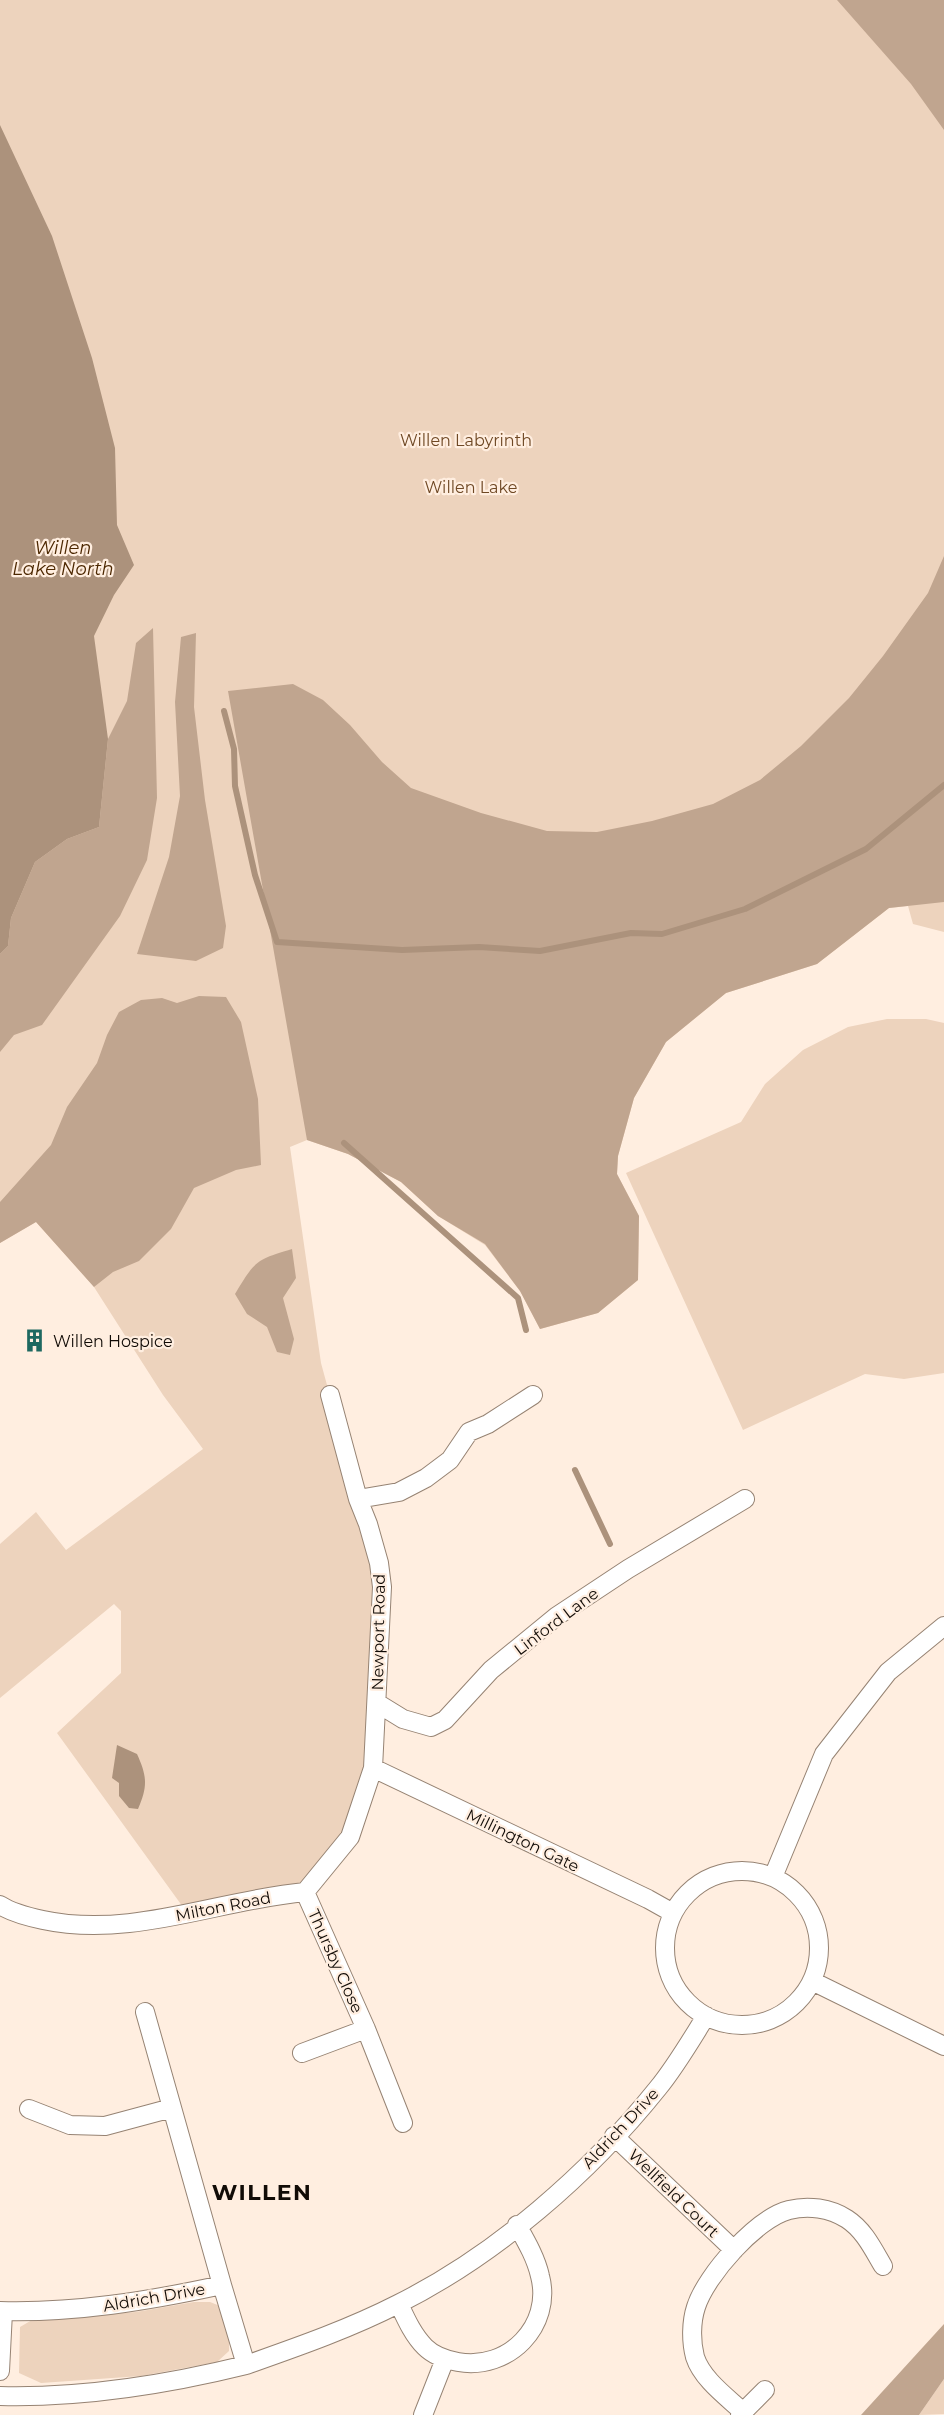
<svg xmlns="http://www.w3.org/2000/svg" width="944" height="2415" font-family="Montserrat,sans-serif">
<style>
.green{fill:#edd3bd}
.forest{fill:#c0a58f}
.water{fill:#ac927c}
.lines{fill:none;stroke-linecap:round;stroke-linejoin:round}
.stream{stroke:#ac927c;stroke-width:6}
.minor-casing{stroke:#968373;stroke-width:20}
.minor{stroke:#fff;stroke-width:18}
.labels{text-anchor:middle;stroke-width:4.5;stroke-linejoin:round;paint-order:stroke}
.park-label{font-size:16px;fill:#6f4824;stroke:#ffeee0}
.poi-label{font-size:16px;fill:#110b06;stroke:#ffeee0;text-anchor:start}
.street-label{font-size:16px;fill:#110b06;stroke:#ffeee0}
.water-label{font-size:18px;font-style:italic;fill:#4c2700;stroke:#ffeee0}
.district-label{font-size:22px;font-weight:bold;letter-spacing:1.5px;fill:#110b06;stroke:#ffeee0}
</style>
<rect width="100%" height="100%" fill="#ffeee0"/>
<!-- green -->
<path class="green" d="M0 0H944V932L913 924 908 906 889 908 817 964 726 993 666 1042 634 1098 618 1156 617 1174 639 1216 638 1280 598 1313 540 1329 520 1291 485 1245 438 1216 401 1182 348 1154 307 1140 290 1147 321 1363 358 1499 379 1563 377 1703 350 1837 305 1892 188 1914 57 1733 121 1673V1611L114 1604 0 1698V1544L36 1512 66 1550 203 1449 163 1395 94 1287 36 1222 0 1243Z
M887 1019H926L944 1023V1373L904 1379 865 1374 743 1430 626 1173 741 1122 765 1084 803 1050 848 1027Z
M194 2302H210L220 2306 229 2331V2351L217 2362 141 2376 41 2383 19 2373 20 2327 32 2320 136 2312Z
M944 2379V2414L919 2415Z"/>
<!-- forest -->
<path class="forest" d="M837 0H944V130L911 84Z
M944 556V902L889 908 817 964 726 993 666 1042 634 1098 618 1156 617 1174 639 1216 638 1280 598 1313 540 1329 520 1291 485 1244 438 1216 401 1182 348 1154 307 1140 228 691 293 684 323 700 350 725 382 762 411 788 481 813 547 831 597 832 652 821 713 804 760 780 801 746 849 698 883 656 928 593Z
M153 628 157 798 147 860 120 916 42 1025 14 1035 0 1052V954L8 946 11 918 35 862 67 839 99 827 108 739 127 701 136 643Z
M196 633 194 707 205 800 226 926 223 948 196 961 137 954 169 857 180 796 175 702 181 637Z
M199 996 226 997 241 1022 258 1099 261 1165 236 1170 194 1188 171 1229 139 1261 113 1272 94 1287 36 1222 0 1243V1202L51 1145 67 1107 97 1063 107 1035 119 1012 141 1000 162 998 177 1003Z
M292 1249 296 1278 283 1298 294 1339 290 1355 277 1352 267 1327 247 1314 235 1294C255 1261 255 1260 292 1249Z
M944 2324V2379L919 2415H861Z"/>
<!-- water -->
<path class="water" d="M0 125 52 236 92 358 115 448 117 525 134 565 114 595 94 636 108 739 99 827 67 839 35 862 11 918 8 946 0 954Z
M117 1745 137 1754C147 1776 148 1786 138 1809L129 1808 119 1796V1783L112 1778Z"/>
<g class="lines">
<!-- stream -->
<path class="stream" d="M224 711 234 749 235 786 255 875 277 942 402 950 479 947 540 951 631 933 662 934 745 909 866 849 944 785
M344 1143 518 1298 526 1330
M575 1470 610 1544"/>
<defs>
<path id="minor" d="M358 1499 399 1492 426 1478 450 1460 469 1432 488 1424 533 1395
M377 1703 403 1719 431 1727 445 1720 491 1670 557 1616 628 1569 745 1499
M373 1768 648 1899 673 1913
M665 1948a77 77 0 1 1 154 0a77 77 0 1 1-154 0Z
M773 1877 824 1754 888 1672 944 1626
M305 1892 366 2029 403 2123
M0 1905C12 1913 29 1917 43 1920 131 1939 218 1900 305 1892L350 1837 373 1768 382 1587 379 1563 368 1524 358 1499 330 1395
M812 1981 944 2046
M145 2012 222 2285
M302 2053 366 2029
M29 2109 70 2125 105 2126 172 2108
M614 2136 734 2250
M399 2304C406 2319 413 2335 425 2347 434 2356 447 2360 458 2362 508 2371 553 2326 540 2276 536 2258 526 2241 517 2225
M0 2311C75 2313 149 2301 222 2285L246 2365C297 2347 349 2329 398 2304 496 2255 589 2174 658 2088 676 2066 691 2040 706 2016
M0 2371 3 2312
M0 2396C83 2398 165 2385 246 2365
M743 2412C727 2397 702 2379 695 2357 691 2342 691 2322 696 2307 706 2275 757 2218 789 2210 808 2205 830 2208 847 2219 864 2230 873 2249 883 2266
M423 2415 445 2359
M740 2415 765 2390"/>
</defs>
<!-- minor casing -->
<use href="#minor" class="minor-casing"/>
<!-- minor -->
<use href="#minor" class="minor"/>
</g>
<!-- icons -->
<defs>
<symbol id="building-bare" viewBox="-9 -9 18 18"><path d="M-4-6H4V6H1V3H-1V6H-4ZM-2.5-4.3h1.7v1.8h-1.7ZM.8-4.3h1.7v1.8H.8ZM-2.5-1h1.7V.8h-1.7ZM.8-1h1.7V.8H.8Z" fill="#1e6860" stroke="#ffeee0" stroke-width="2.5" paint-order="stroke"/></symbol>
</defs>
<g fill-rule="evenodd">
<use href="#building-bare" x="18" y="1324" width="33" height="33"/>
</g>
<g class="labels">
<!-- park labels -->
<g class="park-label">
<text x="466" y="446">Willen Labyrinth</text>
<text x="471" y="493">Willen Lake</text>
</g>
<!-- poi labels -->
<g class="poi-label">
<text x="53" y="1347">Willen Hospice</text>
</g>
<!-- street labels -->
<g class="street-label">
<text transform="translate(556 1621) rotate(-37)" y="6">Linford Lane</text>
<text transform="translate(378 1632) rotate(-89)" y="6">Newport Road</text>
<text transform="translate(523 1840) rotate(26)" y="6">Millington Gate</text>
<text transform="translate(223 1906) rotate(-11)" y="6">Milton Road</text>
<text transform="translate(336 1961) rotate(66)" y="6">Thursby Close</text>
<text transform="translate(620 2128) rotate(-47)" y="6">Aldrich Drive</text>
<text transform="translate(674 2193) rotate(44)" y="6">Wellfield Court</text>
<text transform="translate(154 2297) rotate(-10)" y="6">Aldrich Drive</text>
</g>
<!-- water labels -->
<g class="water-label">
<text x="63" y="554">Willen<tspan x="63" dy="21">Lake North</tspan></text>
</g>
<!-- district labels -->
<g class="district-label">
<text x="262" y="2200">WILLEN</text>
</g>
</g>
</svg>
